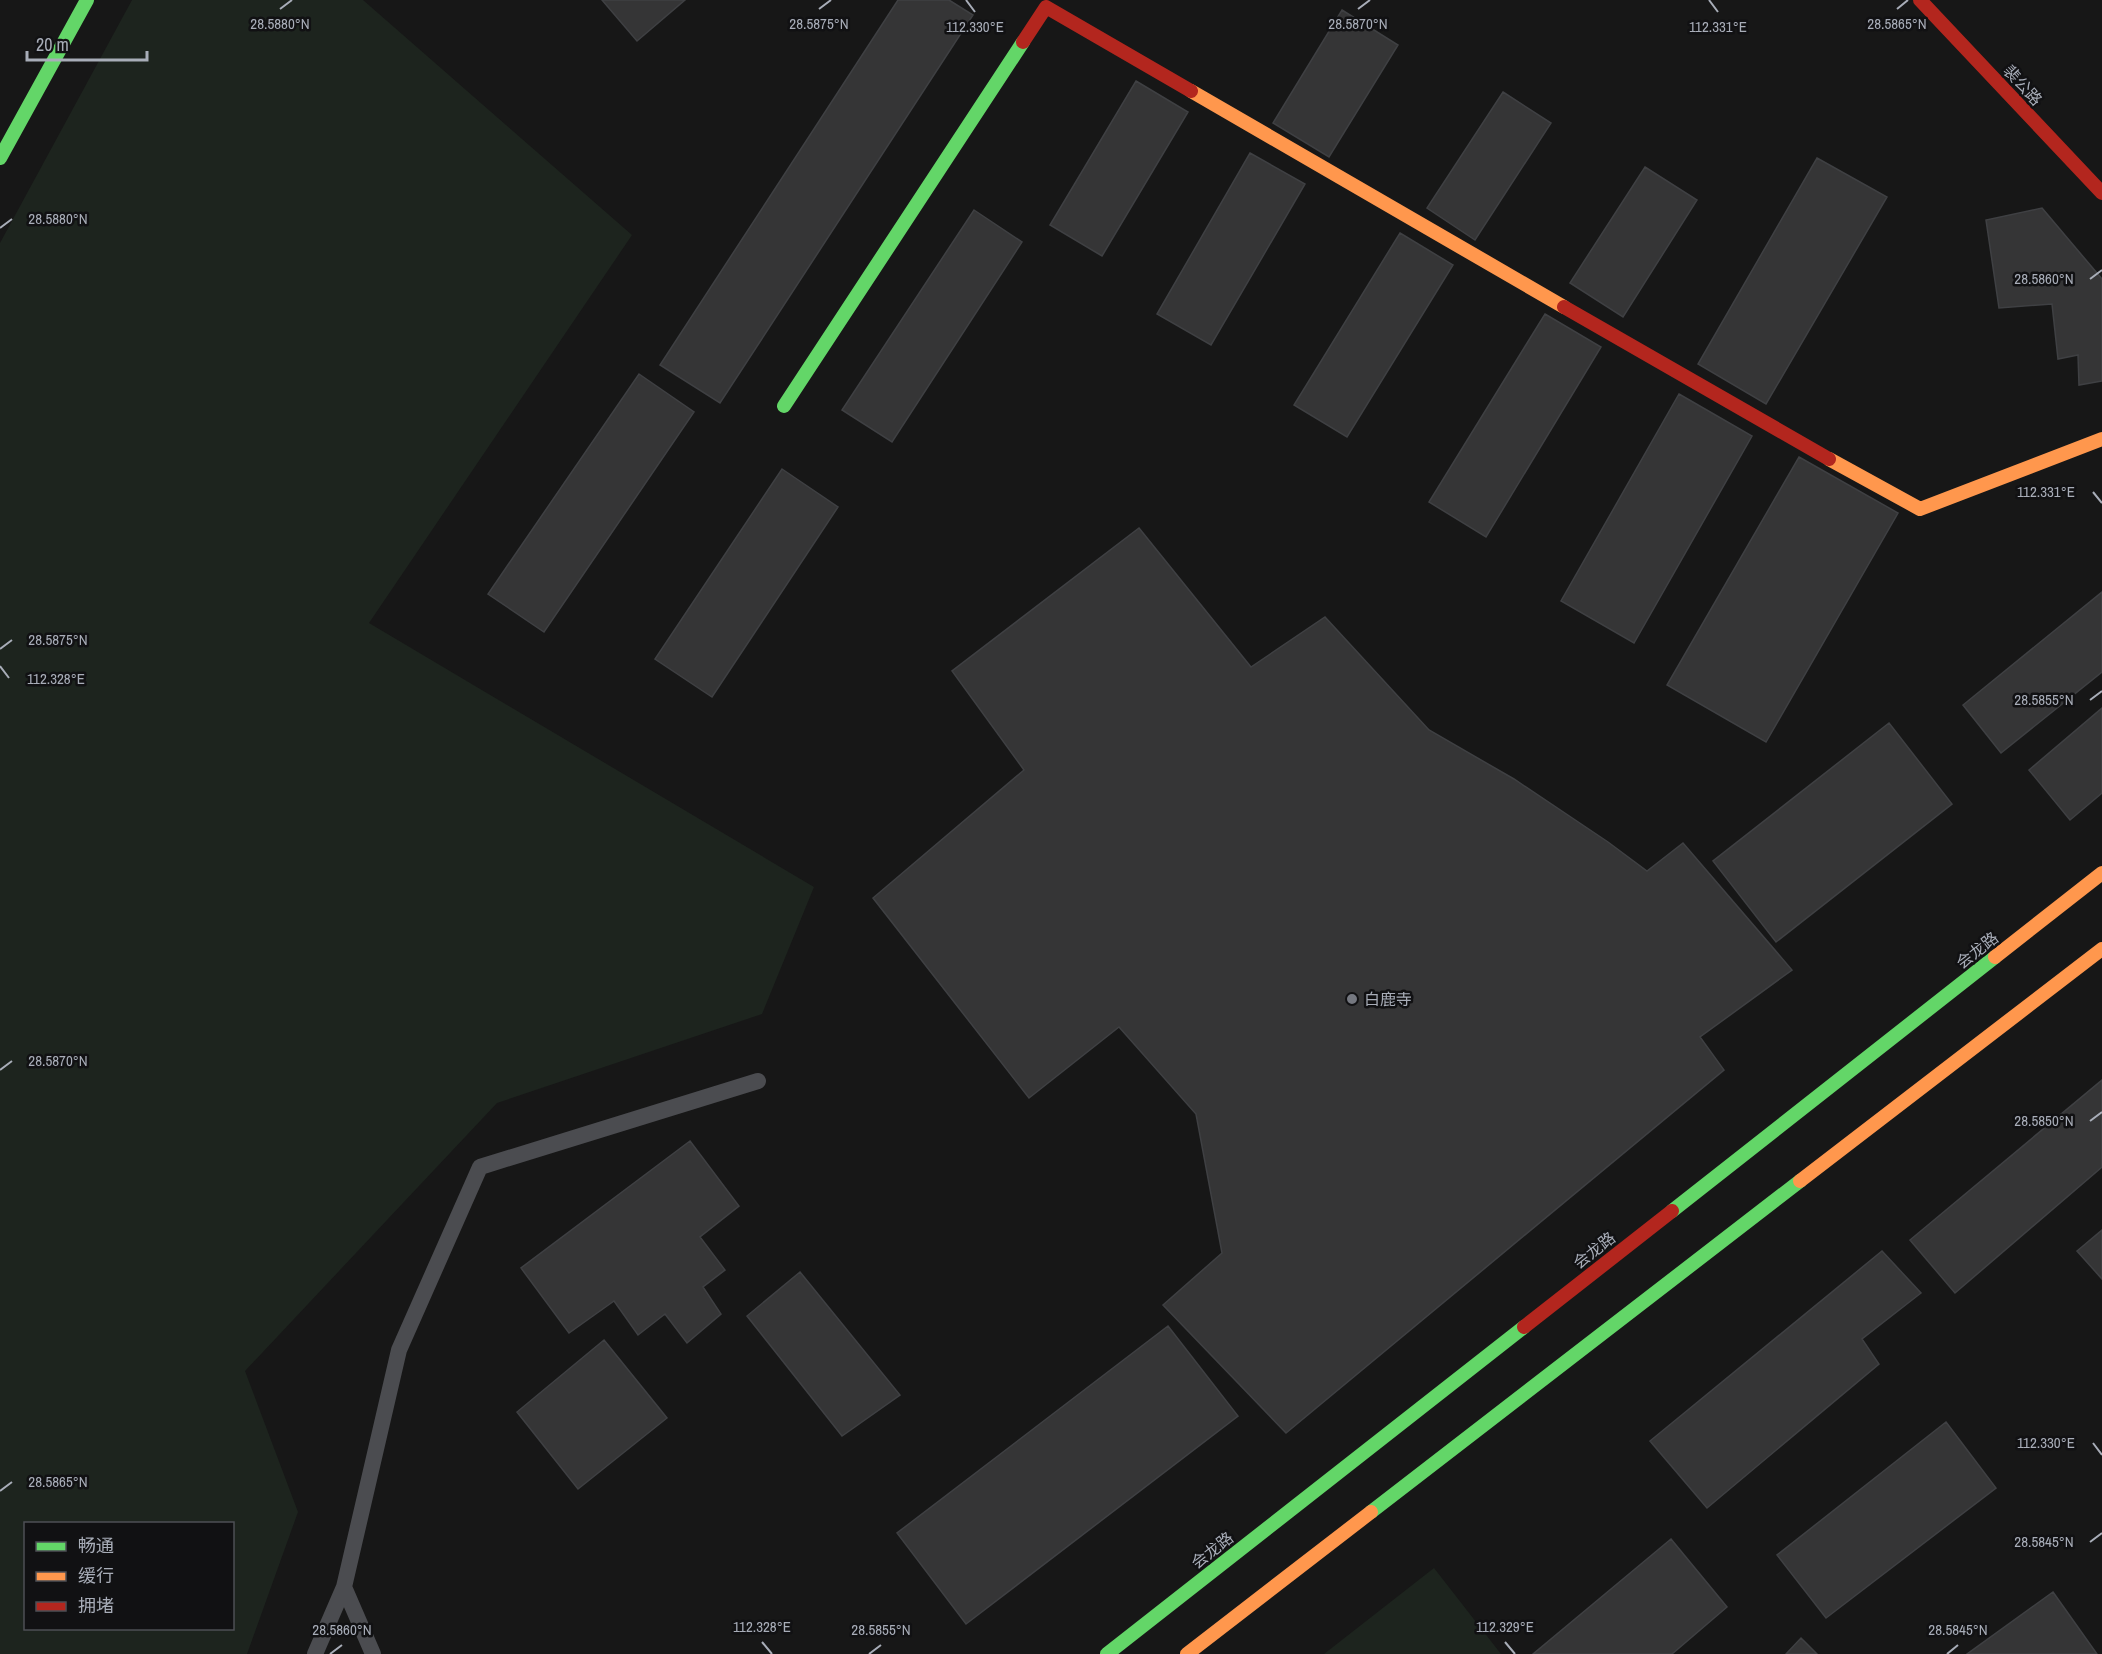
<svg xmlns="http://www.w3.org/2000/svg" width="2102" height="1654" font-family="'Archivo Narrow','Noto Sans SC',sans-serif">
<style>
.green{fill:#1d241e;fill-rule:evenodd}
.building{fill:#353536;stroke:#3f4043;stroke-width:1.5}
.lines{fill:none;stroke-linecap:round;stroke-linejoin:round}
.lane{stroke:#4b4c50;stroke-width:16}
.fast{stroke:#63d668;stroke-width:14}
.slow{stroke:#ff974d;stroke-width:14}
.jam{stroke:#b3261e;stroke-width:14}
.ticks{fill:none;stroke:#a8adb8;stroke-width:2}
.poi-dot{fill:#757880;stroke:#111113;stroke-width:2}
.labels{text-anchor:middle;stroke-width:5;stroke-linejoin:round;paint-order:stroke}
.street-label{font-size:16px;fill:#a8adb8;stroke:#111113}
.poi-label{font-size:16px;fill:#a8adb8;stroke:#111113;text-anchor:start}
.ticks-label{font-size:15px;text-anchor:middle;fill:#a8adb8;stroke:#111113;stroke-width:5;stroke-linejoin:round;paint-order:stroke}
</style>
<rect width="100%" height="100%" fill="#171717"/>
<!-- green -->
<path class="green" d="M132 0H363L632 235 369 623 814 887 762 1014 497 1103 245 1371 298 1512 247 1654H0V243ZM26 1524H232V1628H26Z
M1434 1568 1501 1654H1324Z"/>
<!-- building -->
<path class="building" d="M602 0H685L637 41Z
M898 0H949L973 15 720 403 660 365Z
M1342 10 1398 45 1329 157 1273 123Z
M1136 81 1188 112 1102 256 1050 225Z
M1503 92 1551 123 1475 240 1427 208Z
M1250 153 1305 184 1211 345 1157 314Z
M1817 158 1887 197 1766 404 1698 364Z
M1645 167 1697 200 1623 317 1570 283Z
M2042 208 2102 279V381L2079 385 2078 355 2058 359 2052 304 1999 308 1986 220Z
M974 210 1022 242 892 442 842 410Z
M1400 233 1453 265 1347 437 1294 405Z
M1545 314 1601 347 1486 537 1429 502Z
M639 374 694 412 544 632 488 594Z
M1679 394 1752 436 1634 643 1561 601Z
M1799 457 1898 513 1766 742 1667 685Z
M782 469 838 507 712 697 655 659Z
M1139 528 1251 667 1325 617 1429 730 1514 779 1608 842 1647 871 1683 843 1792 970 1700 1037 1724 1070 1286 1433 1163 1305 1222 1253 1196 1114 1119 1027 1029 1098 873 898 1024 770 952 671Z
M2102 592V672L2001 753 1963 705Z
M2102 708V793L2070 820 2029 770Z
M1889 723 1952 804 1776 942 1713 861Z
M2102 1080V1167L1955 1293 1910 1240Z
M690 1141 739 1206 700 1237 725 1270 703 1287 721 1314 687 1343 665 1314 638 1335 614 1301 569 1333 521 1268Z
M2102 1230V1279L2077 1251Z
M1882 1251 1921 1293 1862 1339 1879 1364 1707 1508 1650 1441Z
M800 1272 900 1395 842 1436 747 1316Z
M1168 1326 1238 1416 966 1624 897 1533Z
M604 1340 667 1418 578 1489 517 1412Z
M1946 1422 1996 1488 1826 1618 1777 1555Z
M1671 1539 1727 1607 1672 1654H1533Z
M2053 1592 2097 1654H1967Z
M1801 1638 1817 1654H1786Z"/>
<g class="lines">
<!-- lane -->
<path class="lane" d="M315 1654 344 1587
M373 1654 344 1587 399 1350 480 1167 758 1081"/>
<!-- fast -->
<path class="fast" d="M0 158 87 0
M784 406 1023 42
M1672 1211 1995 957
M1371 1512 1800 1181
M1107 1654 1524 1327"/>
<!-- slow -->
<path class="slow" d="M1191 91 1564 307
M1829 459 1920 509 2102 439
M1995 957 2102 873
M1800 1181 2102 949
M1187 1654 1371 1512"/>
<!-- jam -->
<path class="jam" d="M1920 0 2102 193
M1023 42 1046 7 1191 91
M1564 307 1829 459
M1524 1327 1672 1211"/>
</g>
<!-- ticks -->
<path class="ticks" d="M966 0 975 12M1709 0 1718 12M280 9 292 0M819 9 831 0M1358 9 1370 0M1897 9 1908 0M0 228 12 219M2090 279 2102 270M2093 492 2102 503M0 649 12 640M0 666 9 678M2090 700 2102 691M0 1070 12 1061M2090 1121 2102 1112M2093 1443 2102 1455M0 1491 12 1482M2090 1542 2102 1533M762 1642 772 1654M1505 1642 1515 1654M330 1654 342 1645M869 1654 881 1645M1947 1654 1958 1645"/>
<!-- markers -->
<circle class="poi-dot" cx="1352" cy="999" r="6"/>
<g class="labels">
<!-- street labels -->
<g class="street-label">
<text transform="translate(2023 85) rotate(47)" y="6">裴公路</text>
<text transform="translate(1977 950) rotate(-38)" y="6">会龙路</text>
<text transform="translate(1594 1250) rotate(-38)" y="6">会龙路</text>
<text transform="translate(1212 1550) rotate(-38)" y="6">会龙路</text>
</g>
<!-- poi labels -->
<g class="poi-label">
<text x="1364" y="1005">白鹿寺</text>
</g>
</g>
<g class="ticks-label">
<text x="280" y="29">28.5880°N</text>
<text x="819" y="29">28.5875°N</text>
<text x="1358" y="29">28.5870°N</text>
<text x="1897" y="29">28.5865°N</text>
<text x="975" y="32">112.330°E</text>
<text x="1718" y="32">112.331°E</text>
<text x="58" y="224">28.5880°N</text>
<text x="2044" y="284">28.5860°N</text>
<text x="2046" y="497">112.331°E</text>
<text x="58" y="645">28.5875°N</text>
<text x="56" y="684">112.328°E</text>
<text x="2044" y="705">28.5855°N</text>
<text x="58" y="1066">28.5870°N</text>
<text x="2044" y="1126">28.5850°N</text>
<text x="2046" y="1448">112.330°E</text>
<text x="58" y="1487">28.5865°N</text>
<text x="2044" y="1547">28.5845°N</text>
<text x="762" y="1632">112.328°E</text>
<text x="1505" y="1632">112.329°E</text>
<text x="342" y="1635">28.5860°N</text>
<text x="881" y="1635">28.5855°N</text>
<text x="1958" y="1635">28.5845°N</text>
</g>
<!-- legend -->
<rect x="24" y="1522" width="210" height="108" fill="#111113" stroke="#4d4f55" stroke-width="1.5"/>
<rect x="36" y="1542" width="30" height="9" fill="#63d668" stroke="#4d4f55" stroke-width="1.5"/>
<text x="78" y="1552" font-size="18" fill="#a8adb8">畅通</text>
<rect x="36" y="1572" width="30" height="9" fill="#ff974d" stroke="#4d4f55" stroke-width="1.5"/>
<text x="78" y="1582" font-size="18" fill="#a8adb8">缓行</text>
<rect x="36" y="1602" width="30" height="9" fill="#b3261e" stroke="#4d4f55" stroke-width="1.5"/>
<text x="78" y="1612" font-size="18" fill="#a8adb8">拥堵</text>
<!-- scale -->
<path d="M27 51v9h120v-9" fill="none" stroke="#a8adb8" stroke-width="3"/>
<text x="36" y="51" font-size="18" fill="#a8adb8" stroke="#111113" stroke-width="4.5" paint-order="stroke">20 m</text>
</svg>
